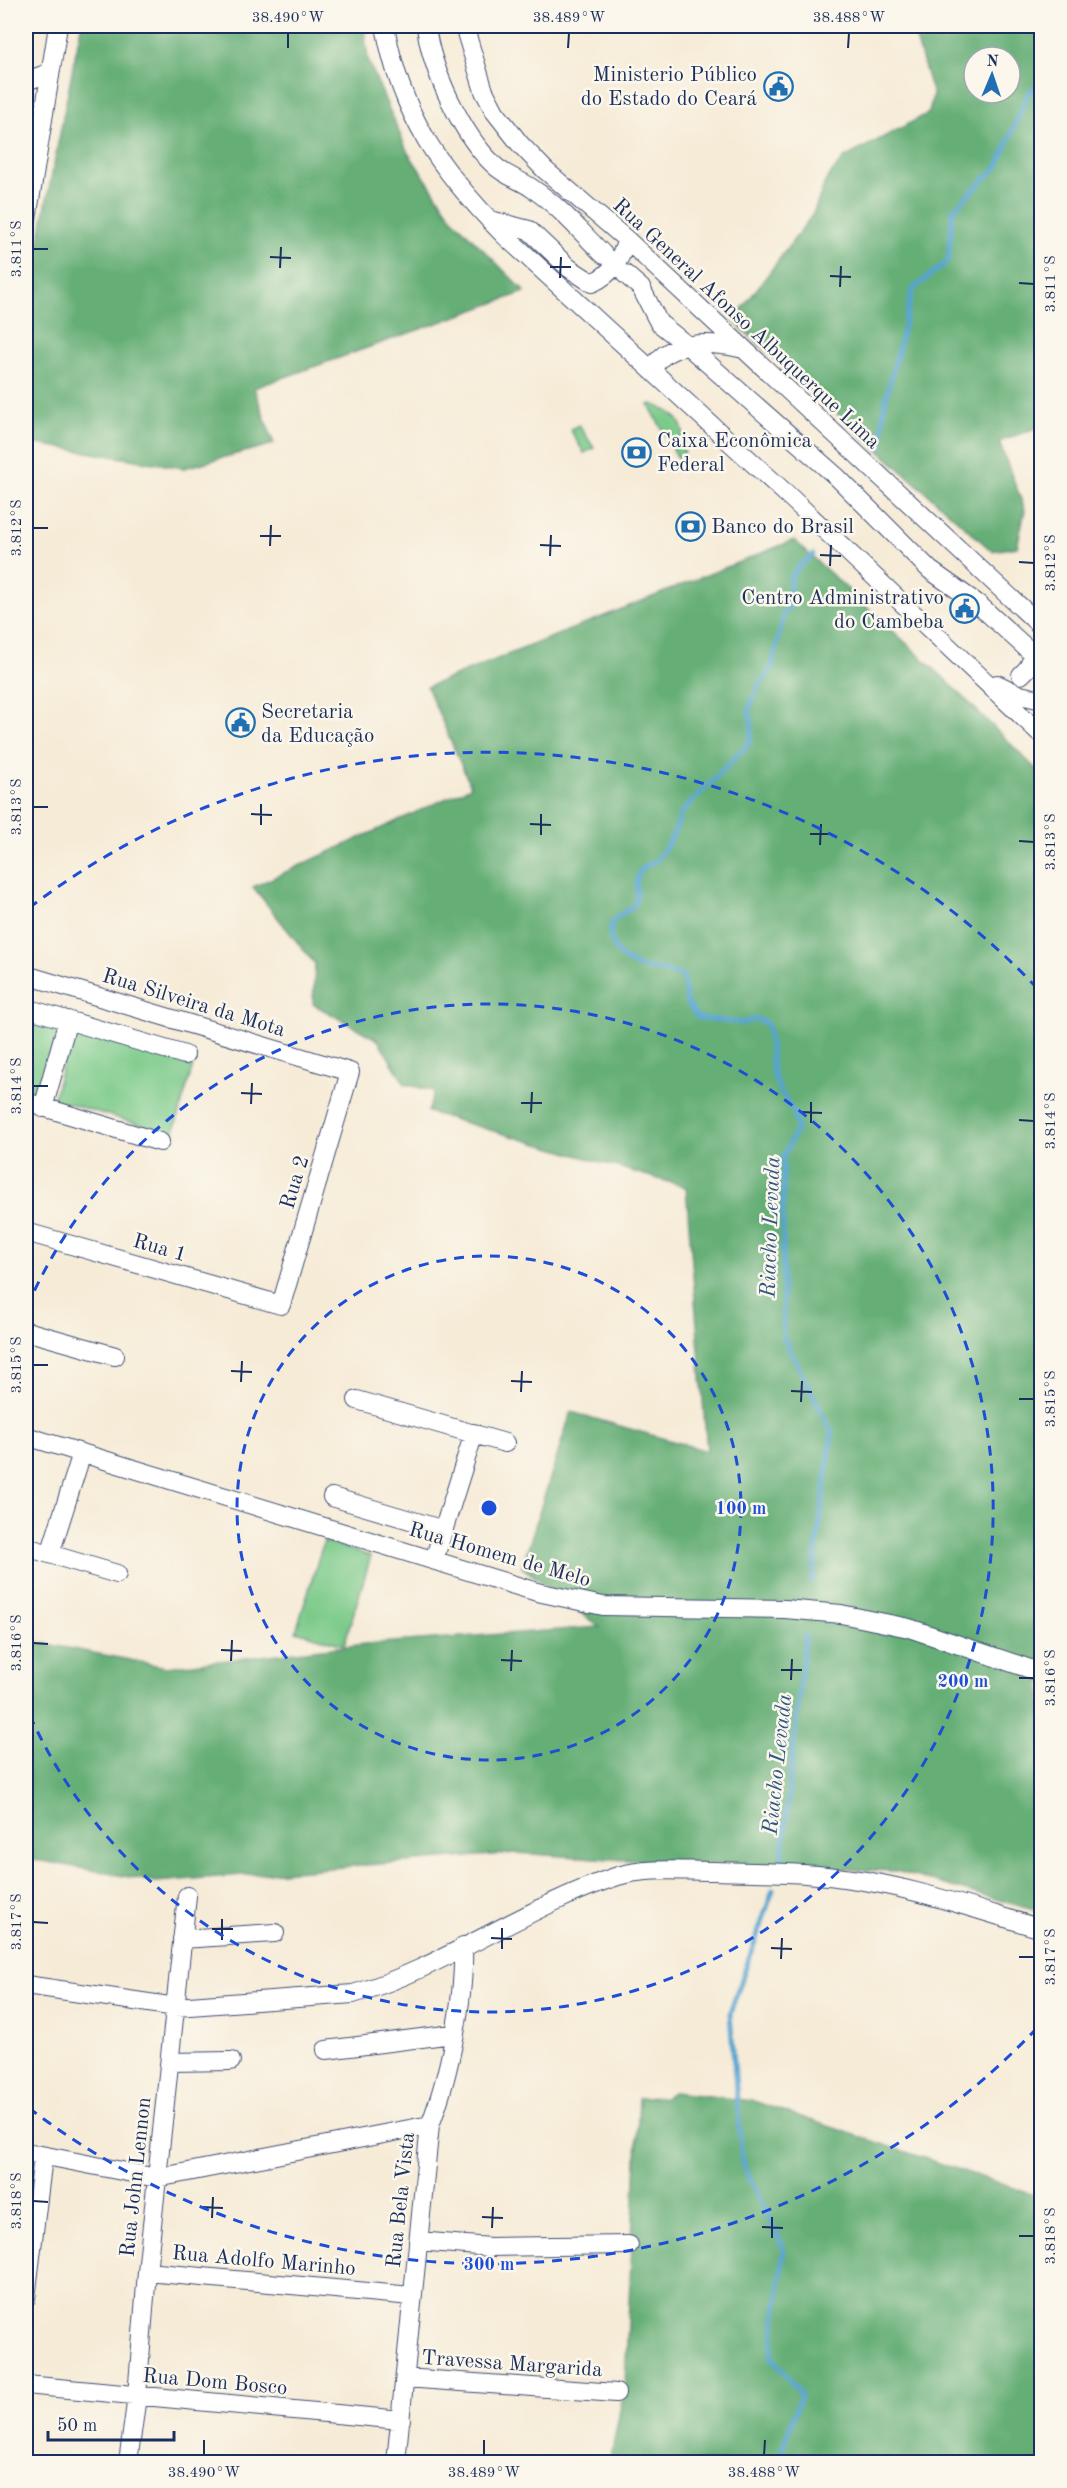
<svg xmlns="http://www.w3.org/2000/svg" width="1067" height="2488" font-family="'Old Standard TT',serif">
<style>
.green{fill:#7cca8a;stroke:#4c7c74;stroke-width:1.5}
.forest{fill:#65ae76;stroke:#406e6a;stroke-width:1.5;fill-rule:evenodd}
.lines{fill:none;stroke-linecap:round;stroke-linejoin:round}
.stream{stroke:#57a4d0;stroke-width:5}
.street-casing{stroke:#3c4b70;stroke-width:20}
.street{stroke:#fff;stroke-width:18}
.ticks{fill:none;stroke:#1b2f5e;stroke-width:2}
.ring{fill:none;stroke:#1d4ed8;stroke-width:3;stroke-dasharray:10 8}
.labels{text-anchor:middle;stroke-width:5;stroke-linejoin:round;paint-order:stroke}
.poi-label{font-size:21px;fill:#1b2f5e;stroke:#fbf7ec;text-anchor:start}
.street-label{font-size:21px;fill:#1b2f5e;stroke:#fbf7ec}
.water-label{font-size:22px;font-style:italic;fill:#305886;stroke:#fbf7ec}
.centre{fill:#1d4ed8;stroke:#fbf7ec;stroke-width:3}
.ring-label{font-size:18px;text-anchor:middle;font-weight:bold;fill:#1d4ed8;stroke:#fbf7ec;stroke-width:5;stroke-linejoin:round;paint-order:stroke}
.neatline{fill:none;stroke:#1b2f5e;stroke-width:2}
.ticks-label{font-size:15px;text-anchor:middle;fill:#1b2f5e}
</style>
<rect width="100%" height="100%" fill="#fbf7ec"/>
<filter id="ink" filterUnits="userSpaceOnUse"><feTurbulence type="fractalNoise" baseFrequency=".0167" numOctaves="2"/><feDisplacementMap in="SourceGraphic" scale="12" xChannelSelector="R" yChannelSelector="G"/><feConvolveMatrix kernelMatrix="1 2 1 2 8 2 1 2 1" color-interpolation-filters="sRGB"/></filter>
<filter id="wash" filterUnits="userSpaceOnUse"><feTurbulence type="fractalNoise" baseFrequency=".008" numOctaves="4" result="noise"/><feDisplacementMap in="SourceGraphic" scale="24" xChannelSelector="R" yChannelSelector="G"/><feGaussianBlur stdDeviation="1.35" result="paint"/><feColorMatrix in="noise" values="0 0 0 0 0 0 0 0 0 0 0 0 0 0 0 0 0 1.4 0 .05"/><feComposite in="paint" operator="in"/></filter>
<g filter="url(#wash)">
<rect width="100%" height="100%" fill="#f6ebd7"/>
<!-- green -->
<path class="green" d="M652 404C681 415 685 424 684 453L678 458 649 405Z
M579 425 594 448 584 453 570 429Z
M26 1017 59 1027 39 1095 26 1091Z
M72 1031 193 1066 173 1134 53 1099Z
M324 1541 371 1556 344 1645 296 1631Z"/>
<!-- forest -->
<path class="forest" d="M81 26H364L368 60 408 153 453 219 525 292 254 388 274 444 184 468 26 442V307Z
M912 26H1041V426L999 442 1025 510 1017 547 992 551 733 321 813 214 826 180 844 158 929 113 933 95ZM974 57H1010V93H974Z
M794 540 943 677 1041 774V1912L896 1871 674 1863 516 1853 156 1882 26 1858V1640L166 1667 366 1644 599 1627 522 1567 571 1412 707 1451 686 1187 428 1112 434 1091 405 1084 378 1040 313 1004 315 964 253 887 471 787 427 687Z
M673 2092 753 2101 1041 2197V2462H610L625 2384 639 2098 665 2097Z"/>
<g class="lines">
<!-- stream -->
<path class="stream" d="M881 448 884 407 913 289 948 261 953 210 998 166 1029 92 1042 82
M812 1582 832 1433 783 1336V1157L797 1128 794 1113 779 1089 773 1073 768 1028 765 1022 754 1019 744 1023 698 1018 687 1003 683 977C665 966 644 974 626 960 613 951 603 931 617 917 623 912 632 910 635 903 640 892 633 883 640 872 644 865 653 864 658 858 668 846 678 828 681 813L749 743 752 729 749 709 759 685 771 670 784 614 791 604 790 579 798 567 813 555
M782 1859 805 1636
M773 1890 730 2013 742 2162 784 2249 771 2356 801 2394 778 2462"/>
</g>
</g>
<g filter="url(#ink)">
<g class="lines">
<defs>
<path id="street" d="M385 26C401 117 441 171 504 235L792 499 1042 735
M426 26C431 69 462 135 494 165 505 176 521 180 533 189 559 206 582 233 604 255
M464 26 484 91 495 112 520 144 545 170 627 240 1042 627
M26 81 49 73
M490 220 529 230 569 268 592 283C612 274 620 260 627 240
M26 225 58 26
M625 274 641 288 659 323 688 346 837 477 930 570 978 604 1034 655 1042 647
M652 371C665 339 712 342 739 348
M1021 675 1028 668 1034 655
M997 684 1020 695 1042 700
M26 975 350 1072 281 1305 26 1232
M26 1008 185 1055
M26 1102 160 1142
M43 1108 68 1020
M26 1331 115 1356
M357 1400 505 1443
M26 1436 537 1592 603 1606 785 1609 841 1614 909 1628 1042 1673
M332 1497 444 1530
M26 1547 117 1574
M50 1554 82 1453
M434 1560 474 1433
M182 1939 275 1933
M26 1985 176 2007 353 1994C444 1968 526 1906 618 1876 647 1867 682 1871 713 1871 756 1872 800 1872 844 1878 911 1886 977 1910 1042 1929
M326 2050 453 2034
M170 2062 231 2061
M26 2152 157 2178 430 2125
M418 2241 490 2247 629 2245
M147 2272 412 2296
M26 2298 43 2157
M405 2378 616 2393
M26 2385 401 2420
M128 2462 137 2396 147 2272 187 1896
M396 2462 430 2125C449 2077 465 1997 463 1946"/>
</defs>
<!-- street casing -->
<use href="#street" class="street-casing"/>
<!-- street -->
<use href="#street" class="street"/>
</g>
</g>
<!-- ticks -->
<path class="ticks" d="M288 48V33M568 48 569 33M848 48 849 33M33 249H48M270 257 291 258M550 267H571M280 268 281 247M830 276 851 277M560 278 561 257M1019 283 1034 284M840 287 841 266M33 528H48M260 536H281M540 545 561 546M270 546 271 525M820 555 841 556M550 556 551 535M1019 562 1034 563M830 566 831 545M33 807H48M251 814 272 815M530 824 551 825M261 825V804M810 834H831M541 835V814M1019 841 1034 842M820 845 821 824M33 1086H48M241 1093 262 1094M521 1103H542M251 1104 252 1083M801 1112 822 1113M531 1113 532 1092M1019 1120 1034 1121M811 1123V1102M33 1365H48M231 1371 252 1372M511 1381 532 1382M241 1382 242 1361M791 1391 812 1392M521 1392 522 1371M1019 1399H1034M801 1402 802 1381M33 1643 48 1644M221 1650 242 1651M501 1660 522 1661M231 1661 232 1640M781 1670H802M511 1671 512 1650M1019 1678H1034M791 1680 792 1659M33 1922 48 1923M212 1929H233M491 1938 512 1939M222 1940V1919M771 1948 792 1949M502 1949V1928M1019 1957H1034M781 1959 782 1938M33 2201 48 2202M202 2207 223 2208M482 2217 503 2218M212 2218 213 2197M762 2227 783 2228M492 2228 493 2207M1019 2236H1034M772 2238V2217M204 2455V2440M484 2455V2440M764 2455 765 2440"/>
<!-- distance rings -->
<g class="ring">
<circle cx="489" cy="1508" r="252"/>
<path d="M27 1307A504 504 0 1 1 27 1709"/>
<path d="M1037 2028A756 756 0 0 1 29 2108M29 908A756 756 0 0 1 1037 988"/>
</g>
<!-- icons -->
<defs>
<symbol id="civic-ring" viewBox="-11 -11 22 22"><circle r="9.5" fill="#fbf7ec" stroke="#1f6fb2" stroke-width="1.5"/><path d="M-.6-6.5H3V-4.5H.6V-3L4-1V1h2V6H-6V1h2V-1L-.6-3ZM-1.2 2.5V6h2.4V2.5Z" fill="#1f6fb2"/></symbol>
<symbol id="bank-ring" viewBox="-11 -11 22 22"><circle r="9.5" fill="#fbf7ec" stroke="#1f6fb2" stroke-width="1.5"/><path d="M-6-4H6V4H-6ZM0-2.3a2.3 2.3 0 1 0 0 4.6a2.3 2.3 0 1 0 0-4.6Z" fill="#1f6fb2"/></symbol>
</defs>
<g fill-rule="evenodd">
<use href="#civic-ring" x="762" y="70" width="33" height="33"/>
<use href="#bank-ring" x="620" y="436" width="33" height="33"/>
<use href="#bank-ring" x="674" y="510" width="33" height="33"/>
<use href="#civic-ring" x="948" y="592" width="33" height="33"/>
<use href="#civic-ring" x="224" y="706" width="33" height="33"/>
</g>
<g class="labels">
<!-- poi labels -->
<g class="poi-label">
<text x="757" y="81" text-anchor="end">Ministerio Público<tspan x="757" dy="24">do Estado do Ceará</tspan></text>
<text x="657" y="447">Caixa Econômica<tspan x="657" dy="24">Federal</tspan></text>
<text x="711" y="533">Banco do Brasil</text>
<text x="944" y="604" text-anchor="end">Centro Administrativo<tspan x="944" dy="24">do Cambeba</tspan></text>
<text x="261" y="718">Secretaria<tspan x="261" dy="24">da Educação</tspan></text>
</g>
<!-- street labels -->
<g class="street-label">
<text transform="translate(747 323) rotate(43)" y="7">Rua General Afonso Albuquerque Lima</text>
<text transform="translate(194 1002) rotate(17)" y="7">Rua Silveira da Mota</text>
<text transform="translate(294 1182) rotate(-73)" y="7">Rua 2</text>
<text transform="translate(160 1247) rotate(16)" y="7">Rua 1</text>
<text transform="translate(500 1554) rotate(16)" y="7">Rua Homem de Melo</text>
<text transform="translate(135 2177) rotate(-84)" y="7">Rua John Lennon</text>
<text transform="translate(400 2200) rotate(-84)" y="7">Rua Bela Vista</text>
<text transform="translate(264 2260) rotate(5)" y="7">Rua Adolfo Marinho</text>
<text transform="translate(512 2363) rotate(4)" y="7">Travessa Margarida</text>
<text transform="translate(215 2381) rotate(5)" y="7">Rua Dom Bosco</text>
</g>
<!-- water labels -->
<g class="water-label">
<text transform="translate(769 1227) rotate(-88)" y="8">Riacho Levada</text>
<text transform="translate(776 1764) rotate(-84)" y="8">Riacho Levada</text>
</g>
</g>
<circle cx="489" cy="1508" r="9" class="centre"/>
<g class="ring-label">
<text x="741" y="1514">100 m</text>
<text x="963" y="1687">200 m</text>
<text x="489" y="2270">300 m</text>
</g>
<!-- margin -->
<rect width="1067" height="2488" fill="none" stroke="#fbf7ec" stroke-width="66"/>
<!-- north arrow -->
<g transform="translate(992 75) rotate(2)"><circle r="28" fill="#fbf7ec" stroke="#a1a7b3" stroke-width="1.5"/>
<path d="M0-4.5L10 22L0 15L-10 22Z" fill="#1f6fb2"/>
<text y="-9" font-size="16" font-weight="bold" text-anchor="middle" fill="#1b2f5e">N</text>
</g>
<!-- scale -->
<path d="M48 2431v9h126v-9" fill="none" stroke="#1b2f5e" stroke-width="3"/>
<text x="57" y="2431" font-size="18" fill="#1b2f5e" stroke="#fbf7ec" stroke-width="4.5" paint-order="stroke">50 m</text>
<rect x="33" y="33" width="1001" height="2422" class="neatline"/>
<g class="ticks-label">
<text x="288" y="22">38.490°W</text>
<text x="569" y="22">38.489°W</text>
<text x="849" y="22">38.488°W</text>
<text transform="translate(16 249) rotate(-90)" y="5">3.811°S</text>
<text transform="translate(1050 284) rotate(-90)" y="5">3.811°S</text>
<text transform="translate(16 528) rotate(-90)" y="5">3.812°S</text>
<text transform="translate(1050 563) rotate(-90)" y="5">3.812°S</text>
<text transform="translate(16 807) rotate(-90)" y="5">3.813°S</text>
<text transform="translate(1050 842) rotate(-90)" y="5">3.813°S</text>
<text transform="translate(16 1086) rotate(-90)" y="5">3.814°S</text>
<text transform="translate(1050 1121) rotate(-90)" y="5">3.814°S</text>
<text transform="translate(16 1365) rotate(-90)" y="5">3.815°S</text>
<text transform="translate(1050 1399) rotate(-90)" y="5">3.815°S</text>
<text transform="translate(16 1643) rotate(-90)" y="5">3.816°S</text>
<text transform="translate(1050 1678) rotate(-90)" y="5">3.816°S</text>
<text transform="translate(16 1922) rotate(-90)" y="5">3.817°S</text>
<text transform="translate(1050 1957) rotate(-90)" y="5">3.817°S</text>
<text transform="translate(16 2201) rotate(-90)" y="5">3.818°S</text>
<text transform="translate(1050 2236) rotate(-90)" y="5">3.818°S</text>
<text x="204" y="2477">38.490°W</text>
<text x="484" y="2477">38.489°W</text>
<text x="764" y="2477">38.488°W</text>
</g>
</svg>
